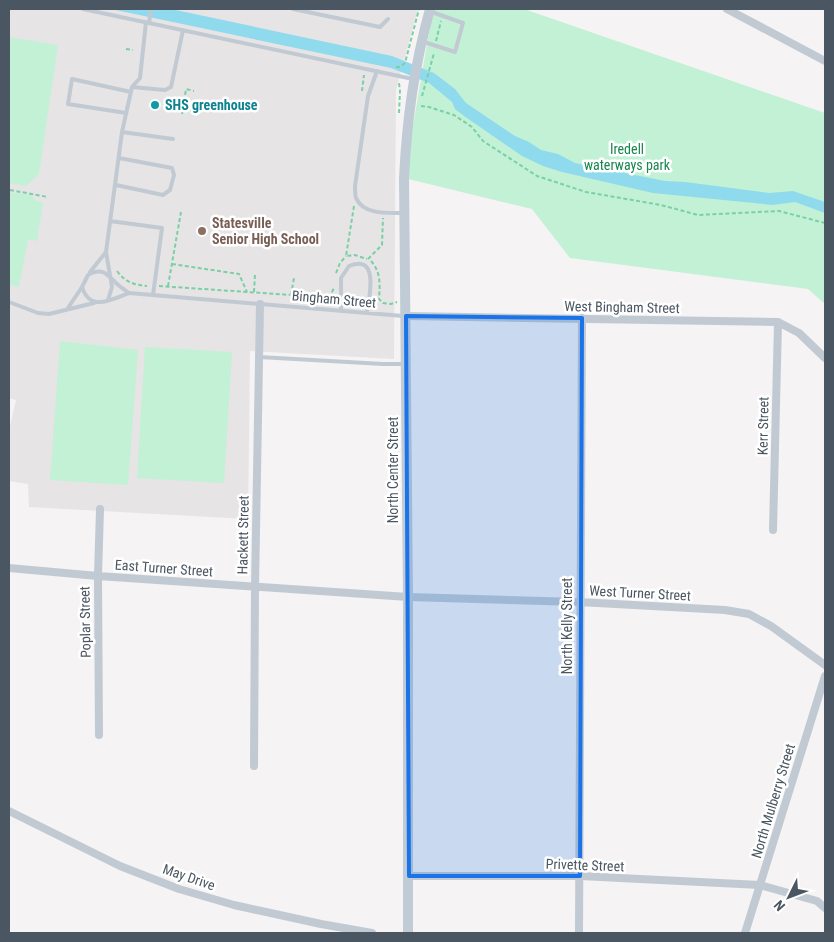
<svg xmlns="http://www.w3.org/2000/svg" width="834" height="942" font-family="'Roboto Condensed',sans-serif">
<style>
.education{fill:#e6e4e5}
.green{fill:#c3f1d5}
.water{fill:#90daee}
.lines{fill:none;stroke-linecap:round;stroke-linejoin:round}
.path{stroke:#7ad0a6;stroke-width:2;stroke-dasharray:4 2.5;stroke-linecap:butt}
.lane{stroke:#c1cad2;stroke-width:4}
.street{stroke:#c1cad2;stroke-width:8}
.secondary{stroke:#c1cbd6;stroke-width:10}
.marked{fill:#1a73e8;fill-opacity:0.2;stroke:#1a73e8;stroke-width:4;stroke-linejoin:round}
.culture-dot{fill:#0f9aa8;stroke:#fff;stroke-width:2}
.education-dot{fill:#8d6e63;stroke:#fff;stroke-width:2}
.labels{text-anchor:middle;stroke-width:5;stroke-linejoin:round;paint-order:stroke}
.culture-label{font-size:14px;font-weight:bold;fill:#0d838f;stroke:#fff;text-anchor:start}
.park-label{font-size:14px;fill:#17864f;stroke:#fff}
.education-label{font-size:14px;font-weight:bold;fill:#785e54;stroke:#fff;text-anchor:start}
.street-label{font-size:14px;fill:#4a5661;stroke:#fff}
</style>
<rect width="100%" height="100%" fill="#f5f3f3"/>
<!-- education -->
<path class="education" d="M9 9H418L396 90 394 359 250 351 248 519 29 507 28 484 9 481V431L16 400 9 398Z"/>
<!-- green -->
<path class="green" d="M433 9H524L825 113V304L808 289 570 258 532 209 404 178Z
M9 37 58 45 39 174 26 186 9 183Z
M9 192 31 195 36 201 43 202 37 241 28 239 19 287 9 285Z
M60 341 138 350 128 485 50 480Z
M145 347 232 352 224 483 137 478Z"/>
<!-- water -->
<path class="water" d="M111 9H171L392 56 434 73 455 89 466 103 515 136 529 142 541 150 558 154 575 163 665 181 685 182 769 193 793 191 825 202V213L795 202 773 205 653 193 562 172 543 166 522 156 464 116 455 109 452 102 429 83 391 68Z"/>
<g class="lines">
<!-- path -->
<path class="path" d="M436 41 441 21
M126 49 133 50
M396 67H400L405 63 419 9
M362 91 364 75
M422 96 434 53
M421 106 429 107 454 115 472 127 483 141 537 176 586 192 661 205 698 215 779 211 825 223
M399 113 400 91 399 83
M182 114 186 89 194 91
M10 190 48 197
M354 206 346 256 355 255 367 259
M368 259 382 245 383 218
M371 261C381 272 380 285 379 299L383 303 391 304 397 302
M172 264 239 274 247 292
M117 271C125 282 134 285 147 286
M336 273 340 263 346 256
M159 286 321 297 330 296 334 288
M168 286 181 212
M254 292 255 274
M291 295 294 278"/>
<!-- lane -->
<path class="lane" d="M83 9 413 79
M293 9 380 27 388 19
M149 23 151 9
M424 42 455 52 463 23 429 11
M377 71 368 96 355 186C355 189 355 195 356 198 363 215 389 213 404 213
M132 87 165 90 171 87 183 30
M126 113 68 104 72 79 131 92
M122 132 173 139
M116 185 163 195 170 190 174 175 172 168 119 158
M110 221 162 228 153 295
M90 272 106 252
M129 293C111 300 90 312 82 287L88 275C102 267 107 274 116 283 120 287 125 290 129 293L403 316
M108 300 112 287 106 252 122 132 132 87 140 78 146 22
M9 302 38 313 49 314 94 303
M68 308 82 287
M341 311V278L349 266C380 253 369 298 367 313
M259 357 383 364H404"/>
<!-- street -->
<path class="street" d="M727 9 825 61
M406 316 778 322 799 333 825 358
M773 530 778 322
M9 568 98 576 408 597 579 602 725 610 749 614 771 626 825 665
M99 735 98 576 100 509
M254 766 255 587 260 304
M9 811 120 866 179 889 234 905 321 924 372 933
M409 876H580L760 885 817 901 825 908
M579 933 582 318
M745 933 825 676"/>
<!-- secondary -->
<path class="secondary" d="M408 933V597L404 178C407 118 414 67 430 9"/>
</g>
<!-- marked area -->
<path class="marked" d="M406 316 582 318 580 876H409Z"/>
<!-- markers -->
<circle class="culture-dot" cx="155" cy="105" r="5"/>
<circle class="education-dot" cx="202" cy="231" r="5"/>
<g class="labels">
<!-- culture labels -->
<g class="culture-label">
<text x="165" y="110">SHS greenhouse</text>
</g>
<!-- park labels -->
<g class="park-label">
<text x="627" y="154">Iredell<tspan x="627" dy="16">waterways park</tspan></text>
</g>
<!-- education labels -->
<g class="education-label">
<text x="212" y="228">Statesville<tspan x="212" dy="16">Senior High School</tspan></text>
</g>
<!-- street labels -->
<g class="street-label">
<text transform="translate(334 299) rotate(5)" y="5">Bingham Street</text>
<text transform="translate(622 307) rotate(1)" y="5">West Bingham Street</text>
<text transform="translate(763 426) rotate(-89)" y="5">Kerr Street</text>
<text transform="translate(393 470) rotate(-90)" y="5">North Center Street</text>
<text transform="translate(243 535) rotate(-89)" y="5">Hackett Street</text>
<text transform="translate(164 568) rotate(4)" y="5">East Turner Street</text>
<text transform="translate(640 593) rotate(3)" y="5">West Turner Street</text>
<text transform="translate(85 622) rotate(-91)" y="5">Poplar Street</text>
<text transform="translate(567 626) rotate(-90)" y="5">North Kelly Street</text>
<text transform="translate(773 801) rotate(-73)" y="5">North Mulberry Street</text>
<text transform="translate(585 865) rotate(2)" y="5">Privette Street</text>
<text transform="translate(189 877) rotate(19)" y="5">May Drive</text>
</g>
</g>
<!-- border -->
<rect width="834" height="942" fill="none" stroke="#4a5661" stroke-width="20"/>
<!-- north arrow -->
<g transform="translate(789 897) rotate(228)" stroke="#ffffff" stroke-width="4" paint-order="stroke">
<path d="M0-4L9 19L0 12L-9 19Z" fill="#4a5661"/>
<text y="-8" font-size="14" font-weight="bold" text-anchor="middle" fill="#4a5661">N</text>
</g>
</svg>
